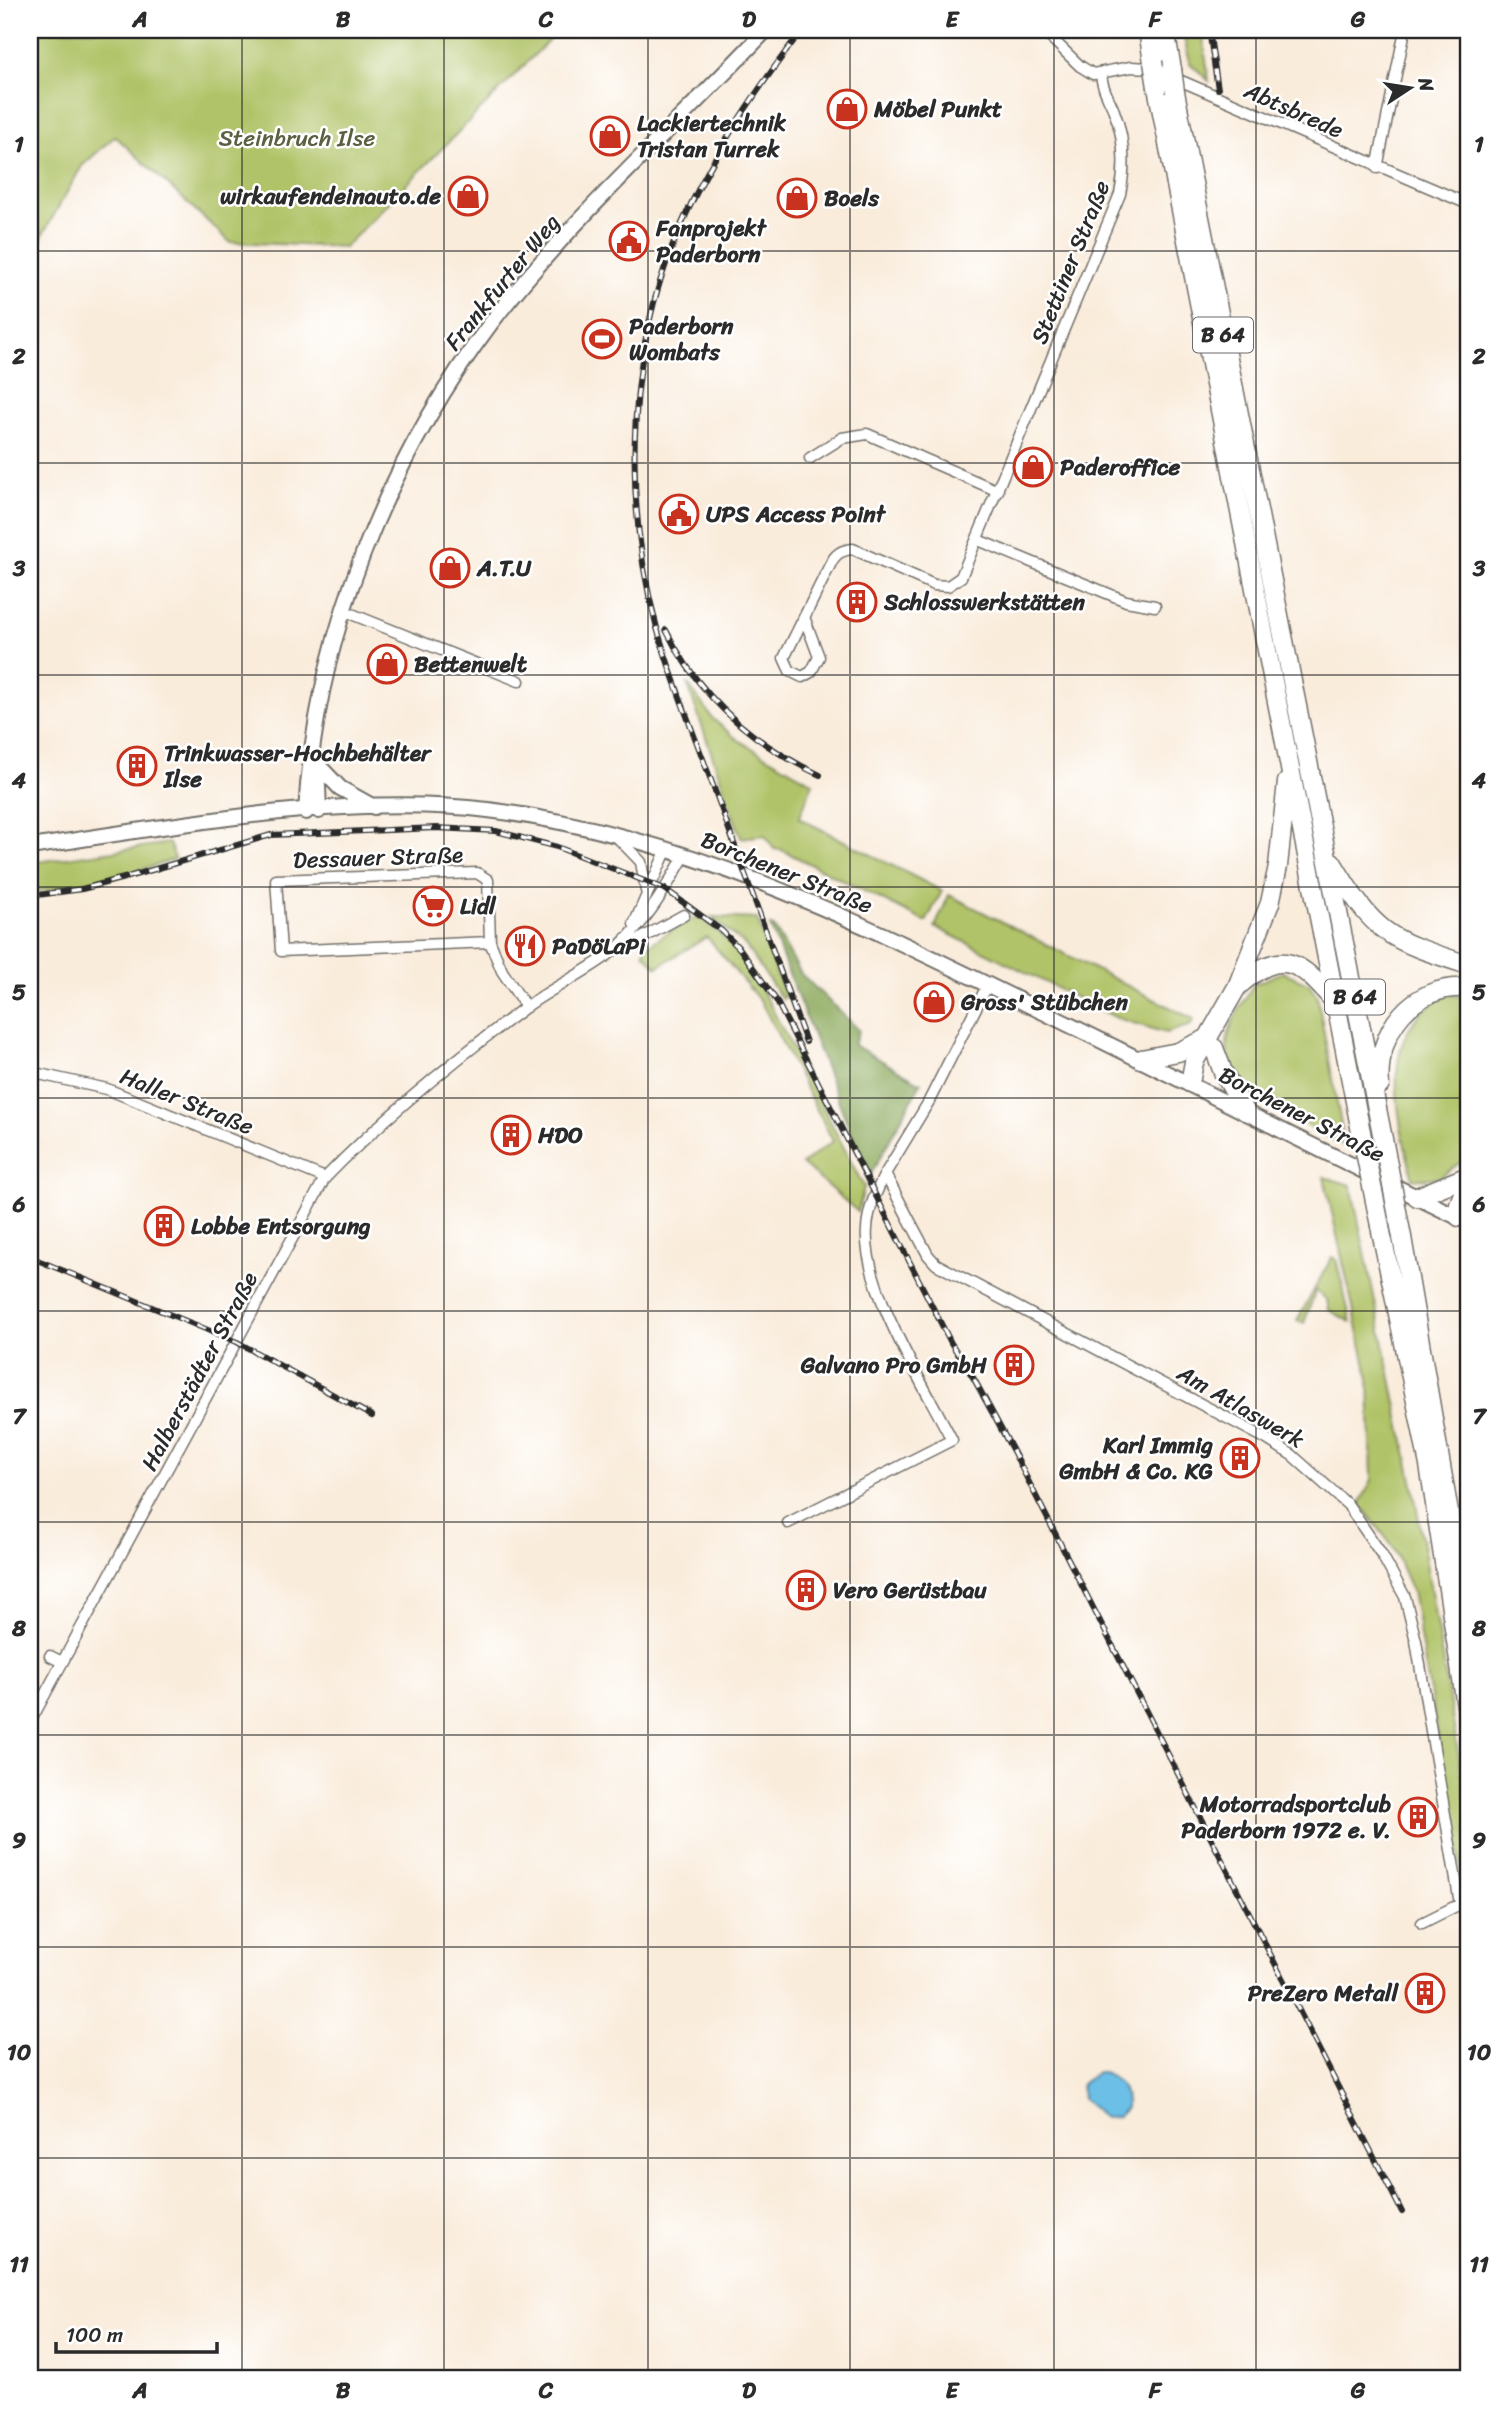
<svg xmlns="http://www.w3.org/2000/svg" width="1498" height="2409" font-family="Sriracha,sans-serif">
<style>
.green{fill:#b0c367;stroke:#6e7749;stroke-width:2}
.forest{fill:#8ca95c;stroke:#5c6a44;stroke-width:2}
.water{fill:#6cc0e8;stroke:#4c768a;stroke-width:2}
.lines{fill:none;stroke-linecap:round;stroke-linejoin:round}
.street-casing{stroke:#736f69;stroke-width:13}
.secondary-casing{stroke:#736f69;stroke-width:18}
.highway-casing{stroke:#736f69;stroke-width:21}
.street{stroke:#fff;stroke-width:10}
.secondary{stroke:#fff;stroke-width:14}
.highway{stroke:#fff;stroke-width:18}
.rail-casing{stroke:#2b2b2b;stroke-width:6}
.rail{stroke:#fff;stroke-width:3.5;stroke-dasharray:10;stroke-linecap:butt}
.highway-bridge-casing{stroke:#736f69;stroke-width:21;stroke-linecap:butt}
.highway-bridge{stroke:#fff;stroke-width:18}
.grid{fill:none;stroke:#2b2b2b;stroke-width:2;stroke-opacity:0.55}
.labels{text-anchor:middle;stroke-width:5;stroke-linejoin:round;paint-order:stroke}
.shield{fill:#fff;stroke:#6b6b6b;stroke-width:2}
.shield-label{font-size:21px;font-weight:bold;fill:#2b2b2b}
.poi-label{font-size:23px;font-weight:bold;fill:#2b2b2b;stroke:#fff;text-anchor:start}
.street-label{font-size:23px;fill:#2b2b2b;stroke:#fff}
.park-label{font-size:23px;fill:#5a6040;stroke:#fff}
.neatline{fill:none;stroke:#2b2b2b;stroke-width:2.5}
.grid-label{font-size:23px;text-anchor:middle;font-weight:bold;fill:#2b2b2b}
</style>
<rect width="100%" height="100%" fill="#fff"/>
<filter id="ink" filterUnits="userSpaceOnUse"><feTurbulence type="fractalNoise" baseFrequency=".0143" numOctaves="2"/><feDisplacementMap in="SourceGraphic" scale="14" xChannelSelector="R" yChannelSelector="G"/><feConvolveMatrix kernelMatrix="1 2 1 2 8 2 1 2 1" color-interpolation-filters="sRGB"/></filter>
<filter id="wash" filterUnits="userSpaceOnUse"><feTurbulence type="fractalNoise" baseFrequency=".00686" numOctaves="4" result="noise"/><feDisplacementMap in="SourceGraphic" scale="28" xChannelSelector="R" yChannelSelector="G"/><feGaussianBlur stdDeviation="1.57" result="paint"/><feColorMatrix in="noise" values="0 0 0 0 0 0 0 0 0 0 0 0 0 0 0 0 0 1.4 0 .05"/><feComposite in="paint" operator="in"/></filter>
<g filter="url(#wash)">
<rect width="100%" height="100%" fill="#f9ecdb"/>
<!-- green -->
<path class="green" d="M30 30H559L345 247 230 242 115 136 82 166 43 234 30 272Z
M1182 30H1202L1209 81 1190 63Z
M687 683 713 719 738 740 813 783 799 818 942 891 926 922 782 850 774 849 765 835 741 838Z
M169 843 175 859C127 876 80 885 30 892V863Z
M949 895 1193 1019 1191 1025 1166 1033 1117 1018 935 927Z
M711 917 757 919 785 997 782 999 745 945Z
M702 918 738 951 769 1003 864 1187 858 1212 802 1164 833 1141 761 1002 707 937 657 967 644 953 645 947 691 919Z
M1283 972 1308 983 1317 995 1345 1146C1314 1130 1228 1087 1227 1049 1226 1026 1243 1003 1254 984Z
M1449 995 1468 997V1157L1439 1178 1413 1179C1397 1117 1374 1025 1449 995Z
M1324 1177 1351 1185 1413 1485 1468 1811 1466 1894 1412 1591 1393 1547 1360 1504 1372 1480 1369 1379Z
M1332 1257 1336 1259 1351 1322 1329 1310 1327 1300 1316 1290 1304 1323 1297 1321Z"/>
<!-- forest -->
<path class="forest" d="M770 926 774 927 801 974 859 1030 854 1045 921 1083 871 1174 857 1148Z"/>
<!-- water -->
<path class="water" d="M1097 2072C1115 2074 1128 2091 1126 2108L1117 2117 1104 2118 1083 2099 1081 2084Z"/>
</g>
<g filter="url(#ink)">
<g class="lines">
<defs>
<path id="street" d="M1043 30 1080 66 1093 74 1131 67 1151 68 1468 204
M1377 168 1405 30
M810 458 842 438 867 434 998 491
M978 540 1126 601 1155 606
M344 611 519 681
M804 617 819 657 811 672 802 677 790 671 784 658 830 565C835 554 841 550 853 549L934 585 948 586 961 577 1120 194C1126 165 1125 139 1114 111 1109 98 1102 89 1101 75
M616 836 641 862 646 891
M634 924 667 849
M626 938 633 943 684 915
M490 942 281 951 276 880 477 873 488 880 490 942 502 971 526 1007
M988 984 928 1103 885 1174 928 1255 936 1264 1265 1438 1292 1455 1348 1505 1382 1555 1405 1597 1416 1641 1460 1904 1422 1923
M30 1072 107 1089 325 1178
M788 1523 952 1440C925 1387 862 1287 867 1229 868 1209 876 1192 885 1174
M50 1656 62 1662
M30 1722 325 1178C385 1116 453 1061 523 1009 550 989 581 975 608 955 641 931 665 890 685 855"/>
<path id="secondary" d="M317 762 319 811
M317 764 340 788 374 807
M306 812C316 637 386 463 491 323 572 217 675 127 766 30
M30 847C172 826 345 793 488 810 685 834 866 925 1041 1011 1184 1081 1325 1153 1468 1222"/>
<path id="highway" d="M1148 30 1153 62
M1165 30 1172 69
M1157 87 1361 1132
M1175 92 1384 1144
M1332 862C1376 936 1388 939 1468 965
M1237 987C1283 946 1299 961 1335 1002
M1214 1048 1223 1072 1245 1111
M1141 1059 1178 1052 1204 1040
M1190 1083 1194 1062 1237 987 1270 903 1278 866 1287 782
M1380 1085C1375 1032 1413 983 1468 988
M1417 1197 1468 1176
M1459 1217V1204L1468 1180
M1380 1226 1429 1465 1468 1719
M1402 1237 1468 1624"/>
</defs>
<!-- street casing -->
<use href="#street" class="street-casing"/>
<!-- secondary casing -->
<use href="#secondary" class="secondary-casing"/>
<!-- highway casing -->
<use href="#highway" class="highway-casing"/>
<!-- street -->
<use href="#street" class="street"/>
<!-- secondary -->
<use href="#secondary" class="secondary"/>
<!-- highway -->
<use href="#highway" class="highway"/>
<defs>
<path id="rail" d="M802 30C748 101 699 174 668 258 626 373 625 510 657 628 674 687 698 744 719 802 748 882 777 962 806 1042
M1209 30 1218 89
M666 630C699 697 753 744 820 775
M30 896 82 889 128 877 271 835 436 828 496 831 557 847 665 889 722 931 740 949 776 1000 951 1343 974 1379 1013 1451 1402 2212
M30 1257 237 1342 372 1416"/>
</defs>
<!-- rail casing -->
<use href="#rail" class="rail-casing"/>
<!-- rail -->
<use href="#rail" class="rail"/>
<defs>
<path id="highway-bridge" d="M1153 62 1157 87
M1172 69 1175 92
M1361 1132 1380 1226
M1384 1144 1402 1237"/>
</defs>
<!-- highway-bridge casing -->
<use href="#highway-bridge" class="highway-bridge-casing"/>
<!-- highway-bridge -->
<use href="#highway-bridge" class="highway-bridge"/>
</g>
</g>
<!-- grid -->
<path class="grid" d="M242 30V2379M444 30V2379M648 30V2379M850 30V2379M1054 30V2379M1256 30V2379M30 251H1468M30 463H1468M30 675H1468M30 887H1468M30 1098H1468M30 1311H1468M30 1522H1468M30 1735H1468M30 1947H1468M30 2158H1468"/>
<!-- icons -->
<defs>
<symbol id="shop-ring" viewBox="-11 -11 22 22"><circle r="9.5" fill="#fff" stroke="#c8321e" stroke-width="1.5"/><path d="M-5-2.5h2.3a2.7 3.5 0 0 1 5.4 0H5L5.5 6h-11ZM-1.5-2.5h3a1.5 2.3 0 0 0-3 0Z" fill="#c8321e"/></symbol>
<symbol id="civic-ring" viewBox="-11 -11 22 22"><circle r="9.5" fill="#fff" stroke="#c8321e" stroke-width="1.5"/><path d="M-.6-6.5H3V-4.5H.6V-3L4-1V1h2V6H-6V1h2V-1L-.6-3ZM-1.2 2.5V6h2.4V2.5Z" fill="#c8321e"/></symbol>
<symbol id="stadium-ring" viewBox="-11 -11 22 22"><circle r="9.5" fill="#fff" stroke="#c8321e" stroke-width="1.5"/><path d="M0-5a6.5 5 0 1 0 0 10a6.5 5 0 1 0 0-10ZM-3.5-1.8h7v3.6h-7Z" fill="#c8321e"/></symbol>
<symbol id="building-ring" viewBox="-11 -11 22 22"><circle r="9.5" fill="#fff" stroke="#c8321e" stroke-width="1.5"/><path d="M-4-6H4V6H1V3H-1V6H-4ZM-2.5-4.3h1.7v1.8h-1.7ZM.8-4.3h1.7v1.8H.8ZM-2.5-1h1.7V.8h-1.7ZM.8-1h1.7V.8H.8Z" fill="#c8321e"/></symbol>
<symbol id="supermarket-ring" viewBox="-11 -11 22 22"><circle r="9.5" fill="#fff" stroke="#c8321e" stroke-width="1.5"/><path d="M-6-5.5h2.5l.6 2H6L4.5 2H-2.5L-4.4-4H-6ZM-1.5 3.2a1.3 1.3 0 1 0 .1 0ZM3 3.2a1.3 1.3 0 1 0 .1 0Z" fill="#c8321e"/></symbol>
<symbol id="restaurant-ring" viewBox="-11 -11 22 22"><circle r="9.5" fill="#fff" stroke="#c8321e" stroke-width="1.5"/><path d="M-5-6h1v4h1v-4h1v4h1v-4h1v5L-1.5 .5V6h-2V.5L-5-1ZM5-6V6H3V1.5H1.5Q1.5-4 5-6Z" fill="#c8321e"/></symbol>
</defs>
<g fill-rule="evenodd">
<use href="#shop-ring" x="825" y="87" width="44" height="44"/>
<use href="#shop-ring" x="588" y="114" width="44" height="44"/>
<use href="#shop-ring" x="446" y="174" width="44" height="44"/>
<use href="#shop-ring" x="775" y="176" width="44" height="44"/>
<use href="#civic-ring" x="607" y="219" width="44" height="44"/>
<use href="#stadium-ring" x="580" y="317" width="44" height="44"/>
<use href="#shop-ring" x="1011" y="445" width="44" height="44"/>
<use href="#civic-ring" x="657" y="492" width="44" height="44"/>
<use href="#shop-ring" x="428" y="546" width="44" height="44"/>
<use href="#building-ring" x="835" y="580" width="44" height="44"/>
<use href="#shop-ring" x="365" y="642" width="44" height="44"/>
<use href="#building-ring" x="115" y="744" width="44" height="44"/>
<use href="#supermarket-ring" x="411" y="884" width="44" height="44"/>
<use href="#restaurant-ring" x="503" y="924" width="44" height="44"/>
<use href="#shop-ring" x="912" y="980" width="44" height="44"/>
<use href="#building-ring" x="489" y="1113" width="44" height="44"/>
<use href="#building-ring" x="142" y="1204" width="44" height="44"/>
<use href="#building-ring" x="992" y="1343" width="44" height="44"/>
<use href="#building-ring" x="1218" y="1436" width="44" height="44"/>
<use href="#building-ring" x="784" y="1568" width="44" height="44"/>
<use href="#building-ring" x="1396" y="1795" width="44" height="44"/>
<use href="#building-ring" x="1403" y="1971" width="44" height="44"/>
</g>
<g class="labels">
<!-- shield labels -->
<g class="shield">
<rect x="1193" y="317.5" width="60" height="35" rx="5"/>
<rect x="1325" y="979.5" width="60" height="35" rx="5"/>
</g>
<g class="shield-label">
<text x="1223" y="342">B 64</text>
<text x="1355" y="1004">B 64</text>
</g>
<!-- poi labels -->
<g class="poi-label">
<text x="874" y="117">Möbel Punkt</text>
<text x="637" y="131">Lackiertechnik<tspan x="637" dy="26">Tristan Turrek</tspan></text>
<text x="441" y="204" text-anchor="end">wirkaufendeinauto.de</text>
<text x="824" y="206">Boels</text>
<text x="656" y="236">Fanprojekt<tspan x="656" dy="26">Paderborn</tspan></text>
<text x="629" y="334">Paderborn<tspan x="629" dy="26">Wombats</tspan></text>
<text x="1060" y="475">Paderoffice</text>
<text x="706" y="522">UPS Access Point</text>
<text x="477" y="576">A.T.U</text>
<text x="884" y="610">Schlosswerkstätten</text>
<text x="414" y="672">Bettenwelt</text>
<text x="164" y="761">Trinkwasser-Hochbehälter<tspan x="164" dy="26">Ilse</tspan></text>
<text x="460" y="914">Lidl</text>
<text x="552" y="954">PaDöLaPi</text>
<text x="961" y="1010">Gross' Stübchen</text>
<text x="538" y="1143">HDO</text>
<text x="191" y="1234">Lobbe Entsorgung</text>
<text x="987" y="1373" text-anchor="end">Galvano Pro GmbH</text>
<text x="1213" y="1453" text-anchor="end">Karl Immig<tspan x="1213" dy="26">GmbH &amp; Co. KG</tspan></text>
<text x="833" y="1598">Vero Gerüstbau</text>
<text x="1391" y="1812" text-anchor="end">Motorradsportclub<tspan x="1391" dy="26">Paderborn 1972 e. V.</tspan></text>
<text x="1398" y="2001" text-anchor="end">PreZero Metall</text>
</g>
<!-- street labels -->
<g class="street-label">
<text transform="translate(1294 110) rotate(24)" y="8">Abtsbrede</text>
<text transform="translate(1070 262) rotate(-68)" y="8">Stettiner Straße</text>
<text transform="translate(502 282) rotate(-51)" y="8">Frankfurter Weg</text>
<text transform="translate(378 857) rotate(-2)" y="8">Dessauer Straße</text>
<text transform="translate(787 872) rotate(22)" y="8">Borchener Straße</text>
<text transform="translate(187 1101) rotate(22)" y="8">Haller Straße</text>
<text transform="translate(1302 1114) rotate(27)" y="8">Borchener Straße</text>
<text transform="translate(199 1371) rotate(-62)" y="8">Halberstädter Straße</text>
<text transform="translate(1241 1406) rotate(30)" y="8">Am Atlaswerk</text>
</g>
<!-- park labels -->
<g class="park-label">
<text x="297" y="146">Steinbruch Ilse</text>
</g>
</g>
<!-- margin -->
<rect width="1498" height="2409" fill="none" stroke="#fff" stroke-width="77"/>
<!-- north arrow -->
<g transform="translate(1410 88) rotate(78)" stroke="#ffffff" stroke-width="5" paint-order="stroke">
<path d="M0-5L12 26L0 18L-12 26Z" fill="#2b2b2b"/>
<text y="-10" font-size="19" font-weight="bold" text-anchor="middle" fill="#2b2b2b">N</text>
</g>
<!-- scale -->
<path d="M56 2342v10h161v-10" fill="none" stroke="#2b2b2b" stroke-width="3.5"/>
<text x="66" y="2342" font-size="21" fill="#2b2b2b" stroke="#ffffff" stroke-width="5" paint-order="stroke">100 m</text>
<rect x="38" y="38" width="1422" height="2332" class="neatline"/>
<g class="grid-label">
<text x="140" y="27">A</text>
<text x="343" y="27">B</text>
<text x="546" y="27">C</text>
<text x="749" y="27">D</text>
<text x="952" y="27">E</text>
<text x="1155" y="27">F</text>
<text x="1358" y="27">G</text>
<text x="19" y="152">1</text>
<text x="1479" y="152">1</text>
<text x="19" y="364">2</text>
<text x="1479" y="364">2</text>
<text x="19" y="576">3</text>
<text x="1479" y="576">3</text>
<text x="19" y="788">4</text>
<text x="1479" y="788">4</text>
<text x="19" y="1000">5</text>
<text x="1479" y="1000">5</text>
<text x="19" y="1212">6</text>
<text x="1479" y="1212">6</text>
<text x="19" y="1424">7</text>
<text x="1479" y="1424">7</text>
<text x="19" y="1636">8</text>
<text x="1479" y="1636">8</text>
<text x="19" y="1848">9</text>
<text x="1479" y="1848">9</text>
<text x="19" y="2060">10</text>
<text x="1479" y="2060">10</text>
<text x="19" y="2272">11</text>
<text x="1479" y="2272">11</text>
<text x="140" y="2398">A</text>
<text x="343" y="2398">B</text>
<text x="546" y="2398">C</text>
<text x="749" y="2398">D</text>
<text x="952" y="2398">E</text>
<text x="1155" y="2398">F</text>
<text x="1358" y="2398">G</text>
</g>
</svg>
